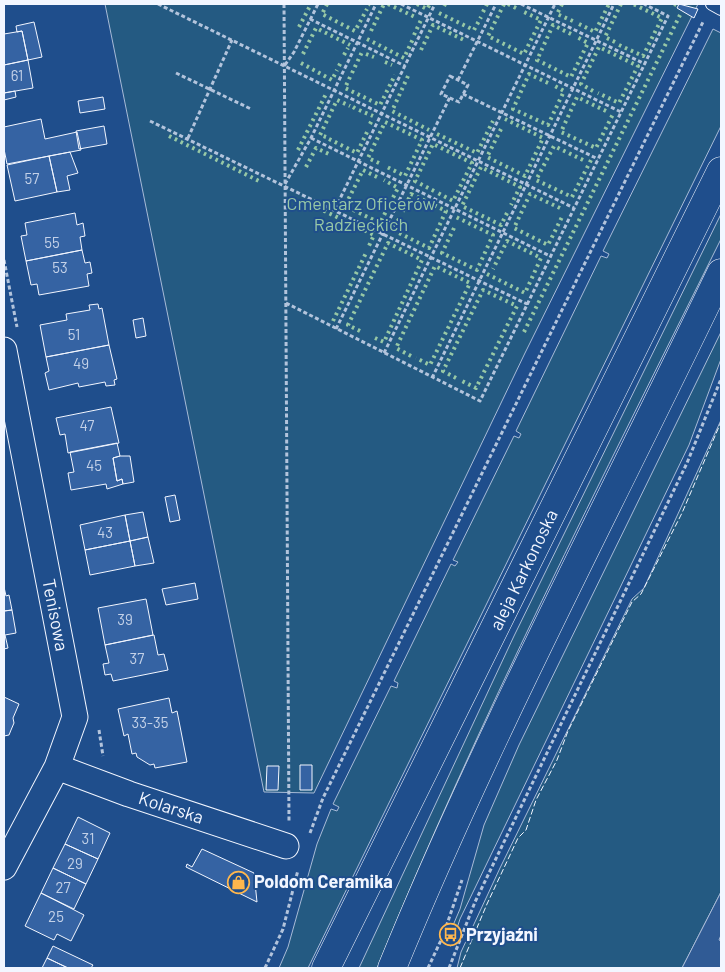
<svg xmlns="http://www.w3.org/2000/svg" width="725" height="972" font-family="Barlow,sans-serif">
<style>
.green{fill:#245a82;stroke:#a8bbd7}
.parking{fill:#305b95;stroke:#a8bbd7}
.building{fill:#3563a3;stroke:#f2f6ff}
.lines{fill:none;stroke-linecap:round;stroke-linejoin:round}
.service-casing{stroke:#f2f6ff;stroke-width:14}
.minor-casing{stroke:#f2f6ff;stroke-width:27}
.primary-casing{stroke:#f2f6ff;stroke-width:29}
.path{stroke:#b3c4dc;stroke-width:3;stroke-dasharray:4 2.5;stroke-linecap:butt}
.service{stroke:#1f4e8c;stroke-width:12}
.minor{stroke:#1f4e8c;stroke-width:25}
.primary{stroke:#1f4e8c;stroke-width:28}
.hedge{stroke:#97c8a6;stroke-width:4;stroke-dasharray:2.5 4;stroke-linecap:butt}
.fence{stroke:#f2f6ff;stroke-width:1;stroke-dasharray:6 2.5;stroke-linecap:butt}
.labels{text-anchor:middle;stroke-width:4;stroke-linejoin:round;paint-order:stroke}
.number-label{font-size:15px;fill:#c3d1e8}
.park-label{font-size:18px;fill:#97c8a6;stroke:#1f4e8c}
.street-label{font-size:18px;fill:#f2f6ff;stroke:#1f4e8c}
.poi-label{font-size:18px;font-weight:bold;fill:#f2f6ff;stroke:#1f4e8c;text-anchor:start}
</style>
<rect width="100%" height="100%" fill="#1f4e8c"/>
<!-- green -->
<path class="green" d="M105 4H698L525 353 314 793 264 792Z
M713 29 721 33V126L308 968H279L288 947 317 844 331 809 337 811 339 807 333 804 391 686 397 688 398 683 394 681 451 564 455 566 458 562 453 560 514 436 519 438 521 434 516 431 601 256 607 258 609 254 603 251Z
M721 214V239C602 479 478 719 377 968H359L514 636Z
M721 332V359L689 445 460 919 451 946 445 944 460 909 484 825 519 745Z
M721 420V892L682 968H457L461 952 500 868 632 599 644 588Z"/>
<!-- parking -->
<path class="parking" d="M721 892V935L719 940 721 941V968H682Z"/>
<!-- building -->
<path class="building" d="M679 4 698 9 694 18 677 8Z
M34 22 42 57 28 60 22 31 17 32 16 26Z
M4 31V34L22 31 28 60 4 65Z
M28 60 33 88 4 93V65Z
M15 91 16 97 4 100V93Z
M103 97 105 109 80 113 78 101Z
M41 119 45 139 77 132 81 150 7 164 4 149V127Z
M104 126 107 144 79 149 76 131Z
M70 152 78 173 67 176 70 190 57 192 49 156Z
M49 156 57 192 15 201 7 165Z
M75 213 77 225 83 223 85 236 80 237 82 250 26 261 21 236 27 235 25 223Z
M82 250 85 263 90 262 92 273 87 274 89 286 39 295 37 284 31 285 26 261Z
M98 304 99 309 102 308 109 345 46 357 40 325 67 320 66 314 90 310 89 305Z
M143 318 146 336 136 338 133 320Z
M109 345 117 379 114 380 115 385 106 386 105 382 79 387 78 383 49 390 45 373 49 371 46 357Z
M111 407 119 443 68 453 65 434 60 435 56 418Z
M117 443 120 456 113 458 117 481 122 479 123 484 107 489 106 484 71 490 68 473 74 472 70 452Z
M120 456H130L134 482 123 484 122 479 117 481 113 458Z
M175 495 180 520 170 522 165 497Z
M143 512 148 537 130 541 125 515Z
M125 515 130 541 85 550 80 525Z
M148 537 154 563 135 566 130 541Z
M130 541 135 566 90 575 85 550Z
M195 583 198 599 166 605 162 589Z
M4 587 6 596 9 595 12 610 4 611Z
M146 599 153 635 105 645 98 608Z
M12 610 16 633 5 635 8 648 4 649V611Z
M154 635 158 655 164 654 168 670 113 681 111 674 105 675 103 664 109 663 105 645Z
M4 697 19 704 13 718 14 723 11 730 9 735 4 736Z
M169 698 172 713 177 711 187 762 155 768 154 764 150 765 137 757 136 753 132 754 128 734 124 736 118 709Z
M300 765H312V790H300Z
M267 766H279L278 790H266Z
M78 817 110 833 98 859 65 844Z
M65 844 98 859 86 884 53 868Z
M202 849 254 873 257 902 186 867 187 864 192 867Z
M53 868 86 884 74 909 41 893Z
M41 893 84 915 71 941 57 934 54 940 25 926Z
M53 946 93 965 91 968H68L47 958Z
M47 958 68 968H42Z"/>
<g class="lines">
<defs>
<path id="service" d="M712 4 721 9"/>
<path id="minor" d="M4 350 75 717 57 767 4 867
M57 767 129 794 286 846"/>
<path id="primary" d="M326 968 721 171
M392 968C489 731 610 504 721 273"/>
</defs>
<!-- service casing -->
<use href="#service" class="service-casing"/>
<!-- minor casing -->
<use href="#minor" class="minor-casing"/>
<!-- primary casing -->
<use href="#primary" class="primary-casing"/>
<!-- path -->
<path class="path" d="M158 4 574 208
M284 4 289 821
M401 4 621 112
M521 4 645 64
M310 19 405 66
M285 65 294 52 318 4
M176 73 251 109
M450 76 468 85 459 102 441 94Z
M458 80 496 4
M463 94 598 159
M150 121 527 304
M188 138 232 40
M311 138 550 256
M285 184 311 138 376 4
M335 209 435 4
M4 260 17 327
M286 303 480 401 668 16 644 4
M336 329 450 97
M384 353 555 4
M432 378 614 4
M99 730 103 756
M310 833 323 798 703 22
M265 968 283 929 298 870
M428 968 443 936 462 880
M449 968 475 902 687 463 721 379"/>
<!-- service -->
<use href="#service" class="service"/>
<!-- minor -->
<use href="#minor" class="minor"/>
<!-- primary -->
<use href="#primary" class="primary"/>
<!-- hedge -->
<path class="hedge" d="M327 4 322 14 355 31 367 9
M388 4 415 17
M417 4 427 9 430 4
M504 4 488 36 524 54 541 20 524 12
M508 4 518 9
M562 4 557 14 575 22
M674 4 677 5
M368 5 369 4
M444 6 445 4
M483 12 487 4
M439 13 474 30 481 17
M579 24 595 32 609 4
M299 27 311 4
M371 31 384 4
M571 34 553 25 537 60 571 77 588 43 575 36
M414 35 421 20
M367 39 404 58 413 39
M615 42 605 37 621 4
M619 45 643 56 662 18 633 4
M421 50 433 25 464 40
M303 54 316 28 350 45
M366 54 374 57
M344 55 348 48
M385 62 392 65
M301 63 332 80 337 70
M339 66 341 62
M352 73 362 52
M408 76 392 111 429 130
M350 77 345 88 380 105 395 75
M548 83 529 74 513 109 548 125 564 91 553 85
M593 91 581 84 599 47 638 66 619 103 598 93
M353 107 356 109
M359 110 373 116
M606 111 577 97 561 132 596 148 614 112
M370 124 372 120
M501 129 487 157 525 176 543 138 505 119
M437 134 477 153 493 121
M169 136 261 182
M326 137 320 135 337 100 350 106
M329 139 357 153 368 130
M298 150 327 92
M583 160 554 146 536 180 572 197 591 160
M379 163 368 158 385 122 422 140 405 176 387 167
M306 167 316 148 331 155
M377 177 363 170 345 206 380 223 398 188 384 180
M434 191 415 181 433 144 472 163 453 201 438 193
M312 205 374 235 368 248
M560 208 530 194 514 228 548 245 562 217
M507 213 501 225 462 206 481 167 520 187 511 205
M399 219 393 230 429 248 446 211 411 194 402 213
M454 228 442 253 477 270 493 235 456 217
M487 274 525 293 541 258 507 241 493 269
M333 321 366 253
M360 331 348 325 388 243 422 260 384 342 375 338
M524 332 680 15
M411 356 396 348 435 266 470 283 430 365 416 358
M456 378 443 371 483 290 517 306 476 388 462 381"/>
<!-- fence -->
<path class="fence" d="M460 968 487 904 518 838 526 830 536 800 557 760 568 731 632 602 641 594 682 513 721 422"/>
</g>
<!-- icons -->
<defs>
<symbol id="shop-ring" viewBox="-11 -11 22 22"><circle r="9.5" fill="#1f4e8c" stroke="#ffb74d" stroke-width="1.5"/><path d="M-5-2.5h2.3a2.7 3.5 0 0 1 5.4 0H5L5.5 6h-11ZM-1.5-2.5h3a1.5 2.3 0 0 0-3 0Z" fill="#ffb74d"/></symbol>
<symbol id="bus-ring" viewBox="-11 -11 22 22"><circle r="9.5" fill="#1f4e8c" stroke="#ffb74d" stroke-width="1.5"/><path d="M-5-6H5V4H4V6H2V4H-2V6H-4V4H-5ZM-3.5-4V0h7V-4ZM-3.5 1.2v1.5H-2V1.2ZM2 1.2v1.5H3.5V1.2Z" fill="#ffb74d"/></symbol>
</defs>
<g fill-rule="evenodd">
<use href="#shop-ring" x="226" y="870" width="25" height="25"/>
<use href="#bus-ring" x="438" y="922" width="25" height="25"/>
</g>
<g class="labels">
<!-- number labels -->
<g class="number-label">
<text x="17" y="81">61</text>
<text x="32" y="184">57</text>
<text x="52" y="248">55</text>
<text x="60" y="273">53</text>
<text x="74" y="340">51</text>
<text x="81" y="369">49</text>
<text x="87" y="431">47</text>
<text x="94" y="471">45</text>
<text x="105" y="538">43</text>
<text x="125" y="625">39</text>
<text x="137" y="664">37</text>
<text x="150" y="728">33-35</text>
<text x="88" y="844">31</text>
<text x="75" y="869">29</text>
<text x="63" y="893">27</text>
<text x="56" y="922">25</text>
</g>
<!-- park labels -->
<g class="park-label">
<text x="361" y="210">Cmentarz Oficerów<tspan x="361" dy="21">Radzieckich</tspan></text>
</g>
<!-- street labels -->
<g class="street-label">
<text transform="translate(524 570) rotate(-64)" y="6">aleja Karkonoska</text>
<text transform="translate(55 615) rotate(79)" y="6">Tenisowa</text>
<text transform="translate(171 808) rotate(18)" y="6">Kolarska</text>
</g>
<!-- poi labels -->
<g class="poi-label">
<text x="254" y="888">Poldom Ceramika</text>
<text x="466" y="941">Przyjaźni</text>
</g>
</g>
<!-- border -->
<rect width="725" height="972" fill="none" stroke="#f2f6ff" stroke-width="10"/>
</svg>
